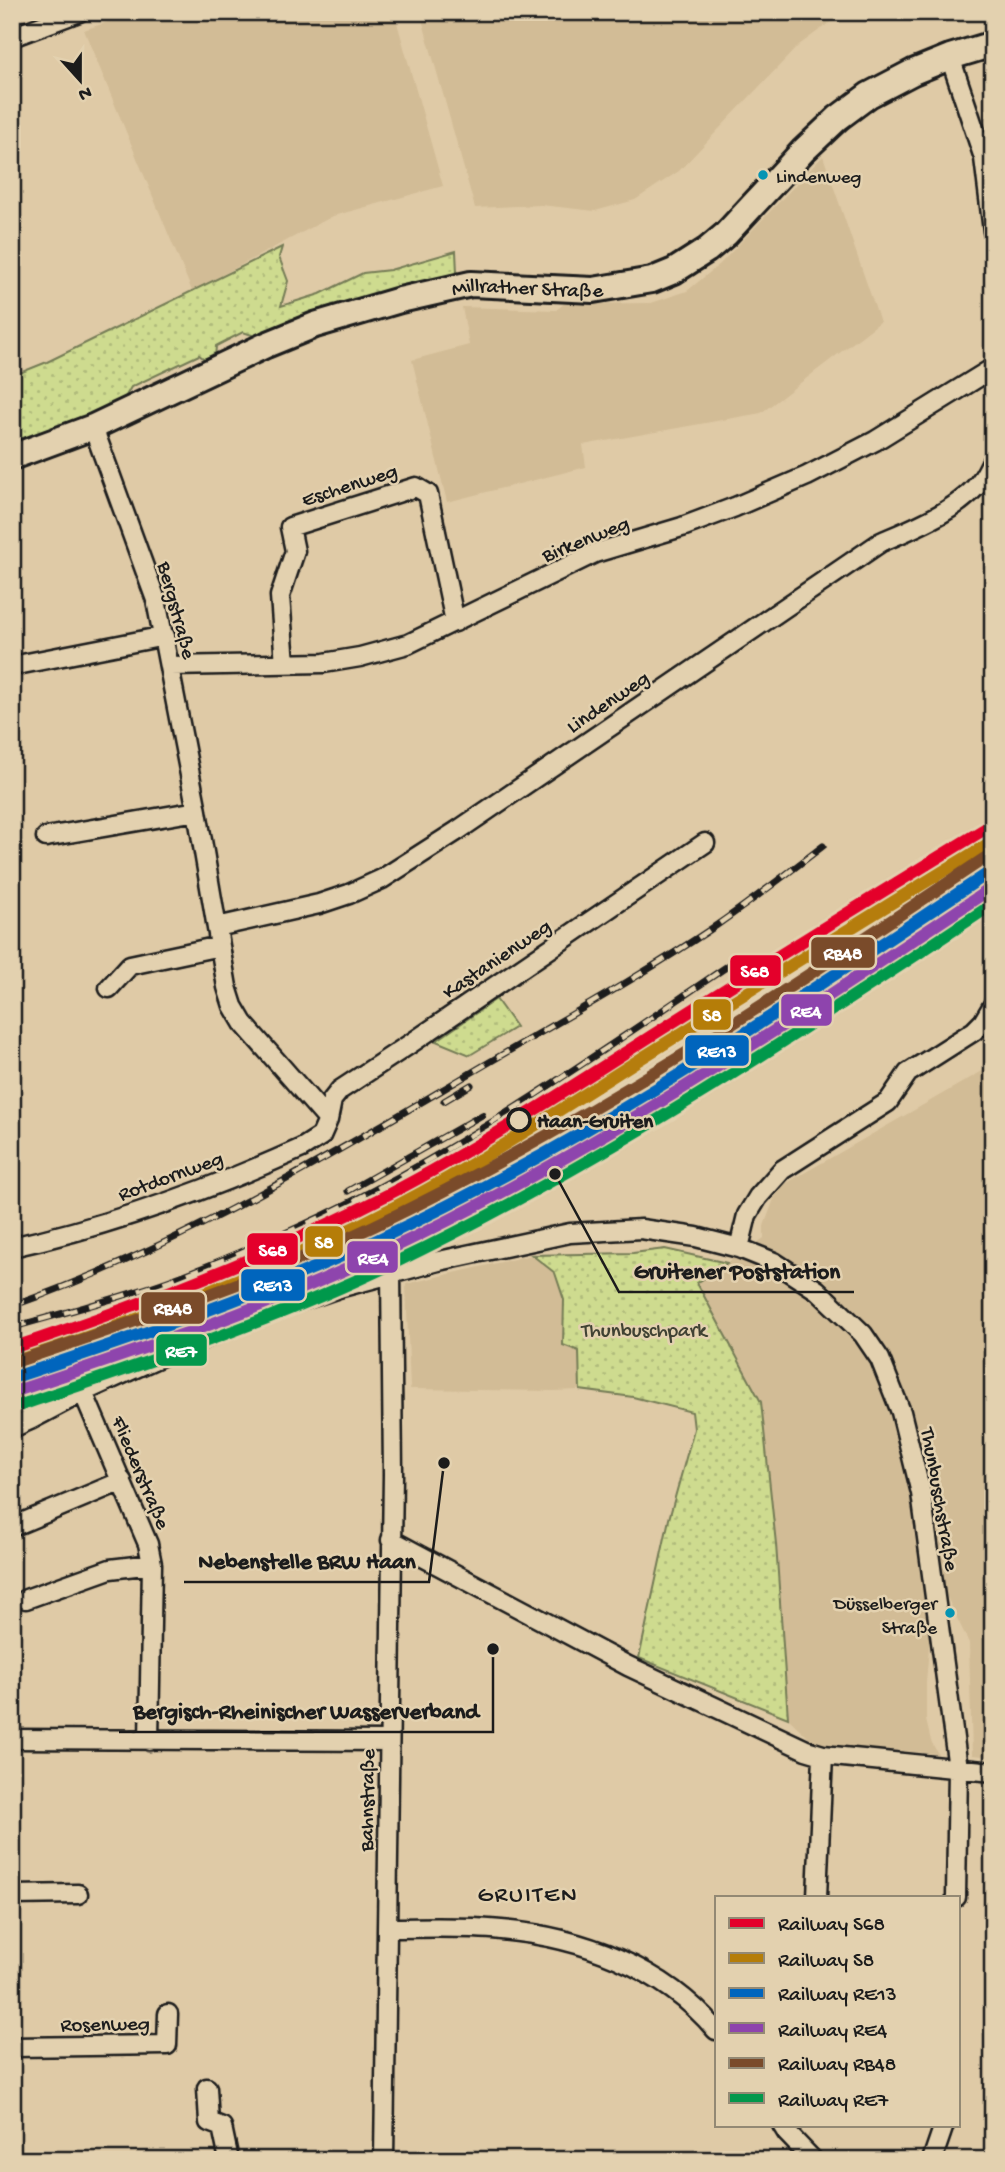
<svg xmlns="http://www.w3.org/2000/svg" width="1005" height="2172" font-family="'Gochi Hand',sans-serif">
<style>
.built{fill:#d2bc96}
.grass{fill:url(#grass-dots);stroke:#757c56;stroke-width:2}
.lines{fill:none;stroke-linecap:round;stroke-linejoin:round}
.minor-casing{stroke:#1c1c1c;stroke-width:23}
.secondary-casing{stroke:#1c1c1c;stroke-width:30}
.minor{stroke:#e3d1af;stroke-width:18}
.secondary{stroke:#e3d1af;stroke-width:24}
.rail-casing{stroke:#1c1c1c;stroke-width:7}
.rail{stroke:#e3d1af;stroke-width:4.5;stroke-dasharray:13;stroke-linecap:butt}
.rail-1-casing{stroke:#e3d1af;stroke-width:18}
.rail-2-casing{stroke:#e3d1af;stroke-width:18}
.rail-3-casing{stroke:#e3d1af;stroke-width:18}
.rail-4-casing{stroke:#e3d1af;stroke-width:18}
.rail-5-casing{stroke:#e3d1af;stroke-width:18}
.rail-6-casing{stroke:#e3d1af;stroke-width:18}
.rail-1{stroke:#e4002b;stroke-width:12}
.rail-2{stroke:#b57d08;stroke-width:12}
.rail-3{stroke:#0065bd;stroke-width:12}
.rail-4{stroke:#8e44ad;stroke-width:12}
.rail-5{stroke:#7a4b2a;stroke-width:12}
.rail-6{stroke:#03984c;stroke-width:12}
.bus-dot{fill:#0494b3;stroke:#e3d1af;stroke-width:2.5}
.stop-dot{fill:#e3d1af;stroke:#1c1c1c;stroke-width:3.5}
.labels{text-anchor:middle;stroke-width:5;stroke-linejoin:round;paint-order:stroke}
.bus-label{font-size:19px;fill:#1c1c1c;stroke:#e3d1af;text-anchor:start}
.street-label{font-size:21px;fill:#1c1c1c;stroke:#e3d1af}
.stop-label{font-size:21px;font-weight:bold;fill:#1c1c1c;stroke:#e3d1af;text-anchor:start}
.park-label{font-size:21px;fill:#404233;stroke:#e3d1af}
.quarter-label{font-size:24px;letter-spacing:2px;fill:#1c1c1c;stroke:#e3d1af}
.leader{fill:none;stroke:#1c1c1c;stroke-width:2.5}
.callout-dot{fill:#1c1c1c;stroke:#e3d1af;stroke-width:2.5}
.callout-label{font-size:23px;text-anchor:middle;font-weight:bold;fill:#1c1c1c;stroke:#e3d1af;stroke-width:5;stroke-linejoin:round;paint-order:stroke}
.line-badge{stroke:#e3d1af;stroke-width:2.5}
.badge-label{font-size:19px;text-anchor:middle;font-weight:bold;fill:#fff}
</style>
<defs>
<pattern id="grass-dots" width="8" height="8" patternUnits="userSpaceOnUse" patternTransform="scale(1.75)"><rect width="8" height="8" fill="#cedb8f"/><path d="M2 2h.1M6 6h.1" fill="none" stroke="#b0bb7b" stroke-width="1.8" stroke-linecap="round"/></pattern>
</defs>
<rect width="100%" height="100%" fill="#dfcaa6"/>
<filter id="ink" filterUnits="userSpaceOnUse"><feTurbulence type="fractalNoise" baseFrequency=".0143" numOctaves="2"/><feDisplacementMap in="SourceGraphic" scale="14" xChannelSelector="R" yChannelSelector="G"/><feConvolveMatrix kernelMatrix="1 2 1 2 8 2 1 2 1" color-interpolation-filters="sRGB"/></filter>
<g filter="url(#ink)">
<!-- built -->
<path class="built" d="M137 12H394L443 186 333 216 192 291 84 30Z
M420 12H849L829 23 799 45 679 171 635 200 595 211 541 205 475 208Z
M823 156 880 322 761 413 583 445 586 467 447 502 412 360 469 345 462 307 556 310 564 304 651 303 687 291 720 264Z
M986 1069 993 1071V1757L972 1755 969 1643 946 1595 936 1521 913 1525 930 1636 926 1682V1720L931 1741 938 1754 815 1744 788 1718 776 1544 697 1283 764 1238V1226L778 1188Z
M532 1255 555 1273 564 1300 563 1345 579 1350 580 1390 553 1391 410 1389 406 1284Z"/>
<!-- grass -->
<path class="grass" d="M282 247 279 257 288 281 281 306 320 294 363 273 390 270 456 251 457 273 351 300 255 336 243 332 216 346 215 358 207 361 199 355 131 387 123 401 12 445V376L47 362Z
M496 999 516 1027 470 1055 436 1041Z
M665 1249 727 1263 697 1283 761 1402 776 1544 788 1718 639 1658 669 1519 694 1429 692 1412 633 1397 580 1390 579 1351 563 1345 564 1300 555 1273 532 1255 633 1253Z"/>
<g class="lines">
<defs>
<path id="minor" d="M12 37 79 12
M950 57 984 158 993 231
M93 427 156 600 197 811 227 987 233 1006 243 1023 328 1120
M285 664 280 596 295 551 290 527 416 487 428 494 455 622
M12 666 165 636
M170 666 324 663 360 657 408 644 595 553 682 527 735 507 807 476 875 441 993 368
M46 837 197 811
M217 927 319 904 349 894 382 879 457 831 881 542C913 528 962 509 982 479 986 474 989 466 993 460
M109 988 130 965 220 946
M12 1247C112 1225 209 1190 302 1148L321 1136 328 1120 332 1100 340 1090 410 1044 705 843
M739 1248 747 1215 758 1197 782 1170 888 1102 908 1073 974 1031 983 1022 993 1005
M83 1392 148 1544 152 1564 149 1741
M12 1428 30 1420 83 1392 162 1356 278 1309 339 1288 439 1261 570 1233 641 1229 696 1237 739 1248 774 1262 817 1290 863 1334 880 1359 901 1412 921 1493 958 1768 956 1897
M12 1527 122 1481
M391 1540 628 1666 806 1750 823 1755 993 1772
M26 1599 110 1569 152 1564
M12 1739 389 1741
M12 1895 78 1894
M817 1897 823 1755
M388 1928C425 1928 464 1926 501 1930 581 1937 663 1967 716 2030
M12 2047 167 2045 168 2014
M207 2088 209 2122 222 2127 229 2160
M782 2125 787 2133 813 2160
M386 2160 384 2159 393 1474 391 1272
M932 2160 944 2125"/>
<g id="secondary">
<path id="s1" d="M12 457 93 427 266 345 315 325 400 300 471 284 593 290 652 280 674 271 707 250 726 234 803 151 838 118 869 95 913 72 950 57 993 44"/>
</g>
</defs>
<!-- minor casing -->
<use href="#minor" class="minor-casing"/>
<!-- secondary casing -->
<use href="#secondary" class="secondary-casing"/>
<!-- minor -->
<use href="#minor" class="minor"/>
<!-- secondary -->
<use href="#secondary" class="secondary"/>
<defs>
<path id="rail" d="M444 1101 471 1085
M348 1191 482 1115
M12 1306C172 1250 314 1165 459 1080 545 1029 634 981 717 925 753 900 788 873 823 846
M14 1327C63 1313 113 1300 162 1283 200 1270 237 1254 274 1238 440 1167 592 1057 741 957"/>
</defs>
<!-- rail casing -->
<use href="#rail" class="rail-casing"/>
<!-- rail -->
<use href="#rail" class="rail"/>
<defs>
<path id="rail-1" d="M12 1348C142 1305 269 1256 391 1193 483 1145 571 1087 659 1031 770 961 881 892 993 824"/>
<path id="rail-2" d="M16 1361C147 1318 276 1269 398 1205 481 1162 558 1111 637 1061 756 987 874 913 993 841"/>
<path id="rail-3" d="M12 1378C136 1337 259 1295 377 1240 594 1139 794 1002 993 870"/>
<path id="rail-4" d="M16 1391C141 1350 266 1308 384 1252 598 1151 796 1018 993 887"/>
<path id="rail-5" d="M12 1363C134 1322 258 1281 374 1226 589 1123 788 990 985 858"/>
<path id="rail-6" d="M21 1405C146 1363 273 1321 392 1264 603 1163 799 1033 993 904"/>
</defs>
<!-- rail-1 casing -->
<use href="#rail-1" class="rail-1-casing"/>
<!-- rail-2 casing -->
<use href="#rail-2" class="rail-2-casing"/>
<!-- rail-3 casing -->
<use href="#rail-3" class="rail-3-casing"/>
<!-- rail-4 casing -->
<use href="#rail-4" class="rail-4-casing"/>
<!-- rail-5 casing -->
<use href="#rail-5" class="rail-5-casing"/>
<!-- rail-6 casing -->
<use href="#rail-6" class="rail-6-casing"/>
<!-- rail-1 -->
<use href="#rail-1" class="rail-1"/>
<!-- rail-2 -->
<use href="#rail-2" class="rail-2"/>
<!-- rail-3 -->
<use href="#rail-3" class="rail-3"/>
<!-- rail-4 -->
<use href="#rail-4" class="rail-4"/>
<!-- rail-5 -->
<use href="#rail-5" class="rail-5"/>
<!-- rail-6 -->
<use href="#rail-6" class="rail-6"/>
</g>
</g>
<!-- markers -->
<g class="bus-dot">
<circle cx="763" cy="175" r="6"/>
<circle cx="950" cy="1613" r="6"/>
</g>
<circle class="stop-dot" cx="519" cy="1120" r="11"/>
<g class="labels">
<!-- bus labels -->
<g class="bus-label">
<text x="776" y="182">Lindenweg</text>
<text x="937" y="1609" text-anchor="end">Düsselberger<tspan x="937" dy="24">Straße</tspan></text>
</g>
<!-- street labels -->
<g class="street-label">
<text dy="7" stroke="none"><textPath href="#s1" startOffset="548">Millrather Straße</textPath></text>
<text transform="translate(349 484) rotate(-18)" y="7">Eschenweg</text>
<text transform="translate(585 538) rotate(-22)" y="7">Birkenweg</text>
<text transform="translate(178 610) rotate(75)" y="7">Bergstraße</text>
<text transform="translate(607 701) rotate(-34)" y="7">Lindenweg</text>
<text transform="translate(496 958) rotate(-34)" y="7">Kastanienweg</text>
<text transform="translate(170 1175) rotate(-20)" y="7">Rotdornweg</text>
<text transform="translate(142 1472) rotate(67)" y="7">Fliederstraße</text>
<text transform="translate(941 1499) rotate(80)" y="7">Thunbuschstraße</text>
<text transform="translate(366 1800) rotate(-89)" y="7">Bahnstraße</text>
<text transform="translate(105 2023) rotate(-1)" y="7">Rosenweg</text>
</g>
<!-- stop labels -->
<g class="stop-label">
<text x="537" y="1127">Haan-Gruiten</text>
</g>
<!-- park labels -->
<g class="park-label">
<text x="644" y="1336">Thunbuschpark</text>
</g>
<!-- quarter labels -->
<g class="quarter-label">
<text x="528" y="1901">GRUITEN</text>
</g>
</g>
<!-- callouts -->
<path class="leader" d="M555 1174L619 1292H854M444 1463L429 1582H184M493 1649L493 1732H119"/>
<g class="callout-dot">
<circle cx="555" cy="1174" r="7"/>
<circle cx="444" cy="1463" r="7"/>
<circle cx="493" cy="1649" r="7"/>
</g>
<g class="callout-label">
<text x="737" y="1278">Gruitener Poststation</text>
<text x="307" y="1568">Nebenstelle BRW Haan</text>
<text x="306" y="1718">Bergisch-Rheinischer Wasserverband</text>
</g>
<g class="line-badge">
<rect x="810" y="936" width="66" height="33" rx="7" fill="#7a4b2a"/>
<rect x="729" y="954" width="53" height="33" rx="7" fill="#e4002b"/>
<rect x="780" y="993" width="53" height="34" rx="7" fill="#8e44ad"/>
<rect x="692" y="998" width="40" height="33" rx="7" fill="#b57d08"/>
<rect x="684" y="1034" width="66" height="33" rx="7" fill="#0065bd"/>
<rect x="304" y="1225" width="40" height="33" rx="7" fill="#b57d08"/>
<rect x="246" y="1232" width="53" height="34" rx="7" fill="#e4002b"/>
<rect x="346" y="1240" width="53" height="34" rx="7" fill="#8e44ad"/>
<rect x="240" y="1268" width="66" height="34" rx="7" fill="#0065bd"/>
<rect x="140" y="1291" width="66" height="34" rx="7" fill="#7a4b2a"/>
<rect x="155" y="1333" width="53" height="34" rx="7" fill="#03984c"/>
</g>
<g class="badge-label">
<text x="843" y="959">RB48</text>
<text x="755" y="977">S68</text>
<text x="806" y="1017">RE4</text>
<text x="712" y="1021">S8</text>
<text x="717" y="1057">RE13</text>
<text x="324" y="1248">S8</text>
<text x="273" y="1256">S68</text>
<text x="373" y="1264">RE4</text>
<text x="273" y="1291">RE13</text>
<text x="173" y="1314">RB48</text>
<text x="181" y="1357">RE7</text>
</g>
<!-- margin -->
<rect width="1005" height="2172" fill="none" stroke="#e3d1af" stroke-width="42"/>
<rect x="21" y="21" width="963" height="2130" fill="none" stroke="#1c1c1c" stroke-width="2.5" filter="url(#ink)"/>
<!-- legend -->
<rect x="715" y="1896" width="245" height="231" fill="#e3d1af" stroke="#938974" stroke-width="2"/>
<rect x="729" y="1918" width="35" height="10" fill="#e4002b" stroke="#938974" stroke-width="2"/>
<text x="778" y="1930" font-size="21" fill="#1c1c1c">Railway S68</text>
<rect x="729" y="1953" width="35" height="10" fill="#b57d08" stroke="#938974" stroke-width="2"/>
<text x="778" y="1966" font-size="21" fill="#1c1c1c">Railway S8</text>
<rect x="729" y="1988" width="35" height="10" fill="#0065bd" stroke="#938974" stroke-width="2"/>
<text x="778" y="2000" font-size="21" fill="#1c1c1c">Railway RE13</text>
<rect x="729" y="2023" width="35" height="10" fill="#8e44ad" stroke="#938974" stroke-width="2"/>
<text x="778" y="2036" font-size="21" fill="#1c1c1c">Railway RE4</text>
<rect x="729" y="2058" width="35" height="10" fill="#7a4b2a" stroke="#938974" stroke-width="2"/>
<text x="778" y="2070" font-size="21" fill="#1c1c1c">Railway RB48</text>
<rect x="729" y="2093" width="35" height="10" fill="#03984c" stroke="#938974" stroke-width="2"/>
<text x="778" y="2106" font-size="21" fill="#1c1c1c">Railway RE7</text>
<!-- north arrow -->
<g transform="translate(80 80) rotate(159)" stroke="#e3d1af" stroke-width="5" paint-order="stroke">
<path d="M0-5L12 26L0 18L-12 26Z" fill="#1c1c1c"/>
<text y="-10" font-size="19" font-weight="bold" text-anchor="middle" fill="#1c1c1c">N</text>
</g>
</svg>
